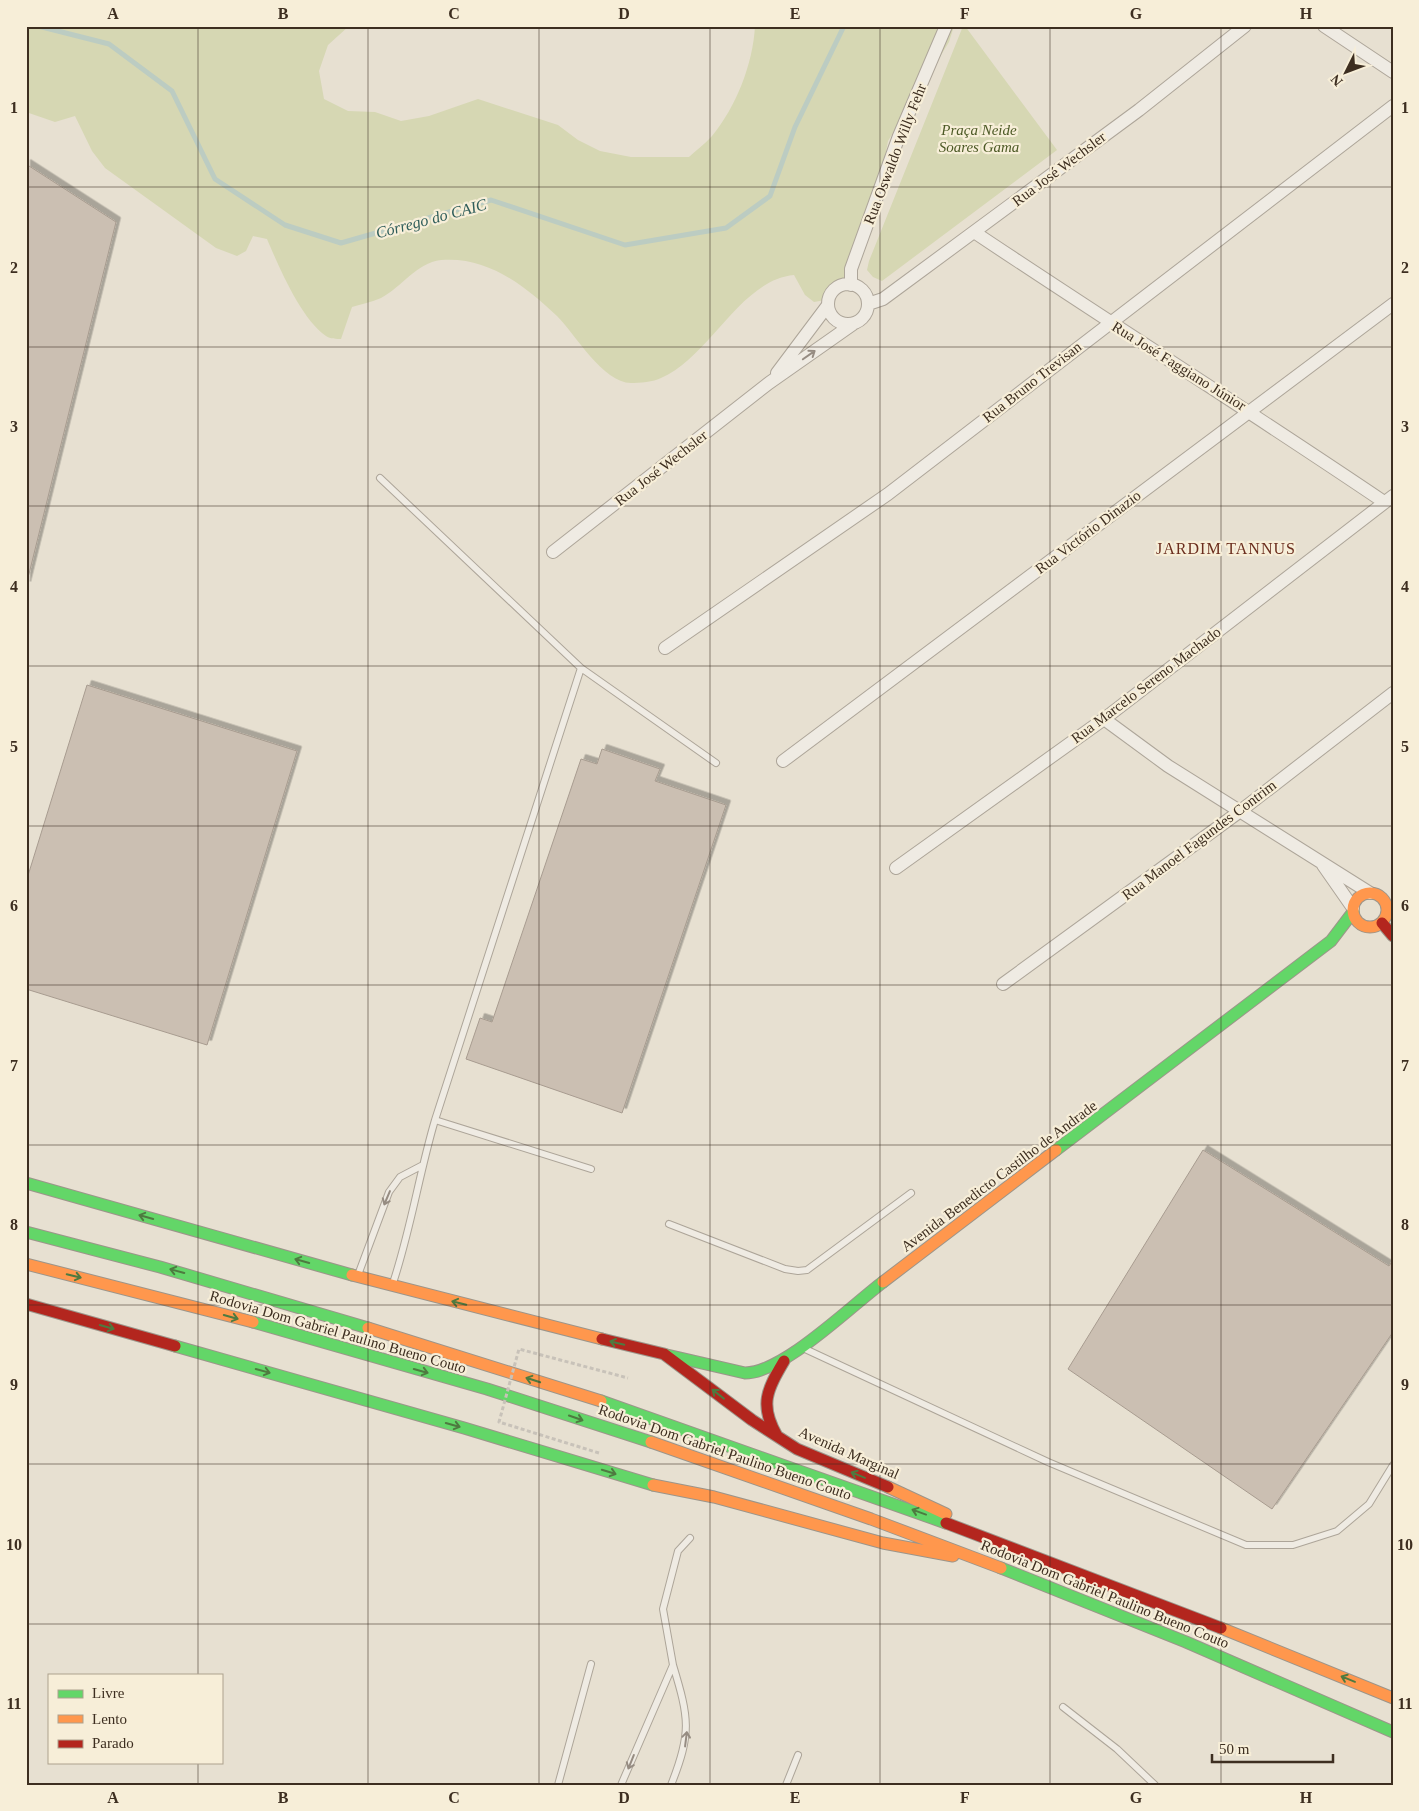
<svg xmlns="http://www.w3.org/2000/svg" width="1419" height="1811" font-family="'Times New Roman',serif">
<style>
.green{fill:#d6d7b3}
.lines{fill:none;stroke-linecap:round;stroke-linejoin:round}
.stream{stroke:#bcccc2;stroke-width:5}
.building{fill:#cbbfb2;stroke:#a89c90;filter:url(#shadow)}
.lane-casing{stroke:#ada599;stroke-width:8}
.street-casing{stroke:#ada599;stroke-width:14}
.fast-casing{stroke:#9c958a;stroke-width:13}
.slow-casing{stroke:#9c958a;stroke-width:13}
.jam-casing{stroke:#9c958a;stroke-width:13}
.lane{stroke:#efebe3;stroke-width:6}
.street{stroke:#efebe3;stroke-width:12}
.fast{stroke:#63d668;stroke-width:11}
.slow{stroke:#ff974d;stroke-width:11}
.jam{stroke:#b3261e;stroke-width:11}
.path-bridge{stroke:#c8c2b9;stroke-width:3;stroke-dasharray:4 2.5;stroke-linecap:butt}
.oneway{stroke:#968c82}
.oneway2{stroke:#4e7a40}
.grid{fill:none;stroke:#3d2e20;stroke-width:1;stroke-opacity:0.55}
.labels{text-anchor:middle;stroke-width:4.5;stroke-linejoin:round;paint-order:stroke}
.park-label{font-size:15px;font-style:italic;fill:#4d5a26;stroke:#f7eed8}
.street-label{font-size:15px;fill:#3d2e20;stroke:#f7eed8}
.water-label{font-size:16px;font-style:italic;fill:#2f5d5a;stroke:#f7eed8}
.neighbourhood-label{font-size:16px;letter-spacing:1px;fill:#6b2e1e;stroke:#f7eed8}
.neatline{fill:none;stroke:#3d2e20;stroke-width:2}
.grid-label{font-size:16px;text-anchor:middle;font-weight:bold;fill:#3d2e20}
</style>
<defs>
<filter id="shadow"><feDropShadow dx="4.5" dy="-4.5" stdDeviation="0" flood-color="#0004"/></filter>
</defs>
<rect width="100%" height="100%" fill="#e7e0d1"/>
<!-- green -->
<path class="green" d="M26 26H349L328 45 319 71 324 99 348 111 375 112 401 121 429 116 478 99 558 125 578 140 600 151 631 157H689C696 150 705 144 712 136 736 107 753 64 755 26H954L949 42 888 141 878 195 842 289 831 299 814 302 805 295 794 275C740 280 710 357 661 378 654 382 639 383 631 383 603 383 575 334 557 316 525 286 488 256 441 260 416 263 402 287 381 298 372 302 361 304 352 307L341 339C337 339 330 339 326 336 301 319 279 267 267 239L253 236 246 251 237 256 216 248 105 168 92 151 75 116 55 122 26 112Z
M963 26H965L1057 150 882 281 873 277 867 270 869 261Z"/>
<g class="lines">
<!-- stream -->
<path class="stream" d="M38 26 109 44 172 91 215 179 285 225 341 243 491 200 625 245 726 228 770 196 795 127 844 26"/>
</g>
<!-- building -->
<path class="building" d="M26 164 116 222 26 586Z
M87 685 297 751 207 1045 26 989V882Z
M602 749 660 769 655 781 726 805 622 1113 466 1059 480 1018 492 1022 581 759 597 764Z
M1203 1150 1389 1266 1393 1260V1332L1272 1509 1068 1369Z"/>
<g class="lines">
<defs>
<path id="lane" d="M380 478 581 668
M435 1120 581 668 716 763
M669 1224 785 1269 798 1271 807 1270 911 1193
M358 1275 389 1192 400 1177 421 1166
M393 1283C411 1229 419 1174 435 1120L591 1169
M803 1348 1048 1462 1246 1545H1293L1337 1531 1369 1504 1393 1465
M673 1665 663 1609 678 1551 690 1538
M1063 1707 1117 1749 1155 1785
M558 1785 591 1664
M621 1785 673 1665C689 1718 692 1733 671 1785
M786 1785 798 1755"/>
<path id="street" d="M1324 26 1393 72
M974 232C1110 323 1248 410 1384 502
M828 304a20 20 0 1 1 40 0a20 20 0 1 1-40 0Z
M851 285V269L899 136 946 26
M868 304 883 299 1139 110 1245 26
M777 373 828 305
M553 552 769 383 853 324
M665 648 888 494 1393 106
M1104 719 1168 766 1370 893
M783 761 1393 304
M1323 865 1353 908
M896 868 1104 719 1393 496
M1003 984 1239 812 1393 693"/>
<path id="fast" d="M1056 1150 1331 941 1353 912
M26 1183 352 1275
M26 1232 160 1267 368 1328
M253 1322 487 1389 651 1442
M175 1346 464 1428 653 1485
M667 1355 745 1373C783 1373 850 1307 883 1282
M601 1401 946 1523
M1001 1568 1186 1642 1393 1732"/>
<path id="slow" d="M1353 910a17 17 0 1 1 34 0a17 17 0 1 1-34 0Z
M26 1264 253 1322
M352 1275 602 1339
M883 1282 1056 1150
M368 1328 601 1401
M651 1442 871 1519 1001 1568
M653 1485 714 1497 883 1543 953 1556
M888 1487 946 1514
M1221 1628 1393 1698"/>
<path id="jam" d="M1382 923 1393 936
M26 1304 175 1346
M602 1339 664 1354 752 1420 797 1449 888 1487
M777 1436C759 1405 767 1390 784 1361
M946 1523 1221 1628"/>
</defs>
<!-- lane casing -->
<use href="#lane" class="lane-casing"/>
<!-- street casing -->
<use href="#street" class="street-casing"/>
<!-- fast casing -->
<use href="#fast" class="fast-casing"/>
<!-- slow casing -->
<use href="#slow" class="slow-casing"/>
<!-- jam casing -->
<use href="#jam" class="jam-casing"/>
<!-- lane -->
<use href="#lane" class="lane"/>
<!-- street -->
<use href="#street" class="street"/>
<!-- fast -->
<use href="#fast" class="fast"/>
<!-- slow -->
<use href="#slow" class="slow"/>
<!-- jam -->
<use href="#jam" class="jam"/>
<!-- path-bridge -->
<path class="path-bridge" d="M599 1453 499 1422 519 1349 628 1378"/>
</g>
<!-- one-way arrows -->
<defs><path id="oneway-shaft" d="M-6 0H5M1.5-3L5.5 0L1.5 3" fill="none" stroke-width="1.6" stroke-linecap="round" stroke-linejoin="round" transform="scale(1.25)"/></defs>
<g class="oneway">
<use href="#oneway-shaft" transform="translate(809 355) rotate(-35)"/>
<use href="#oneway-shaft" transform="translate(387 1198) rotate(113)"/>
<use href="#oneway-shaft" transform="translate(686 1739) rotate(-83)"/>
<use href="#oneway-shaft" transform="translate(631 1762) rotate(112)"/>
</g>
<g class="oneway2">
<use href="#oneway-shaft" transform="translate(146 1217) rotate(-164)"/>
<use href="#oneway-shaft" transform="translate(302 1261) rotate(-164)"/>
<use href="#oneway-shaft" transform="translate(177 1271) rotate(-165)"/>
<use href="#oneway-shaft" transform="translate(74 1276) rotate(14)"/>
<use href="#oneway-shaft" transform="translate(459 1303) rotate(-166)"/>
<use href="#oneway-shaft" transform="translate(231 1317) rotate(16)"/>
<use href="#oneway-shaft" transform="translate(107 1327) rotate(16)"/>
<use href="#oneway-shaft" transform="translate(617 1343) rotate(-167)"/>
<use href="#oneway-shaft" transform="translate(263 1371) rotate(15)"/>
<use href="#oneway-shaft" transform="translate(421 1371) rotate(16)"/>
<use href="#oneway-shaft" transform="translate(533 1380) rotate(-162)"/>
<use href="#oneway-shaft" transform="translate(718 1394) rotate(-142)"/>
<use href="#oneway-shaft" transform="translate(576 1418) rotate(19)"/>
<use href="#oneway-shaft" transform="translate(453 1425) rotate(16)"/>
<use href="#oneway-shaft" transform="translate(609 1472) rotate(17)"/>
<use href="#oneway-shaft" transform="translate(858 1475) rotate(-158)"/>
<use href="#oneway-shaft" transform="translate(919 1512) rotate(-160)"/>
<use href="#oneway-shaft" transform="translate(1348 1679) rotate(-158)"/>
</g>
<!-- grid -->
<path class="grid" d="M198 26V1675M368 26V1785M539 26V1785M710 26V1785M880 26V1785M1050 26V1785M1221 26V1785M26 187H1393M26 347H1393M26 506H1393M26 666H1393M26 826H1393M26 985H1393M26 1145H1393M26 1305H1393M26 1464H1393M26 1624H1393M198 1762V1785"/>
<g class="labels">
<!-- park labels -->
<g class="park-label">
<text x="979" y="135">Praça Neide<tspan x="979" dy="17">Soares Gama</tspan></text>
</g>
<!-- street labels -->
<g class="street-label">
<text transform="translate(895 154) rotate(-69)" y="5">Rua Oswaldo Willy Fehr</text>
<text transform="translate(1059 169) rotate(-37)" y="5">Rua José Wechsler</text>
<text transform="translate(1179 366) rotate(32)" y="5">Rua José Faggiano Júnior</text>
<text transform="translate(1032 382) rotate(-38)" y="5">Rua Bruno Trevisan</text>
<text transform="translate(661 468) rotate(-38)" y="5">Rua José Wechsler</text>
<text transform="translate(1088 532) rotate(-37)" y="5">Rua Victório Dinazio</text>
<text transform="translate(1146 685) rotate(-37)" y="5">Rua Marcelo Sereno Machado</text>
<text transform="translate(1199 840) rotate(-37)" y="5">Rua Manoel Fagundes Contrim</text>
<text transform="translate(999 1176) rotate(-37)" y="5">Avenida Benedicto Castilho de Andrade</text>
<text transform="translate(338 1332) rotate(16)" y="5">Rodovia Dom Gabriel Paulino Bueno Couto</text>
<text transform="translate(725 1452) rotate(19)" y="5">Rodovia Dom Gabriel Paulino Bueno Couto</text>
<text transform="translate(849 1453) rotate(24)" y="5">Avenida Marginal</text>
<text transform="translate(1105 1594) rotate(22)" y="5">Rodovia Dom Gabriel Paulino Bueno Couto</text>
</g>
<!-- water labels -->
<g class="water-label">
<text transform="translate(431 218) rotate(-15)" y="6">Córrego do CAIC</text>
</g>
<!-- neighbourhood labels -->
<g class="neighbourhood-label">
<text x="1226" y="554">JARDIM TANNUS</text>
</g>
</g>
<!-- border -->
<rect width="1419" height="1811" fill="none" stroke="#f7eed8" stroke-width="55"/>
<!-- legend -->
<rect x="48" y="1674" width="175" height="90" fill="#f7eed8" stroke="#ada18e"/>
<rect x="58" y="1690" width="25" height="8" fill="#63d668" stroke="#ada18e"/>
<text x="92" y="1698" font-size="15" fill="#3d2e20">Livre</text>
<rect x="58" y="1715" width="25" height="8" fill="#ff974d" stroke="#ada18e"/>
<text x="92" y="1724" font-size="15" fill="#3d2e20">Lento</text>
<rect x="58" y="1740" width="25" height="8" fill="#b3261e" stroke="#ada18e"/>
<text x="92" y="1748" font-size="15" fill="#3d2e20">Parado</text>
<!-- north arrow -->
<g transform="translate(1346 72) rotate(228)" stroke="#f7eed8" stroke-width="4" paint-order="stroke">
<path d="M0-4L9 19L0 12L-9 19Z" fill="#3d2e20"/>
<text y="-8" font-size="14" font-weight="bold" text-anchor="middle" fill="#3d2e20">N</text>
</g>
<!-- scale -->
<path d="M1212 1754v8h121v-8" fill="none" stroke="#3d2e20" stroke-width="2.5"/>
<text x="1219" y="1754" font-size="15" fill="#3d2e20" stroke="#f7eed8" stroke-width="4" paint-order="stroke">50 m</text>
<rect x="28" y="28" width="1364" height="1756" class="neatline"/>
<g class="grid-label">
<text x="113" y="19">A</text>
<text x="283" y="19">B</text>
<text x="454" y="19">C</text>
<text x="624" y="19">D</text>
<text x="795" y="19">E</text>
<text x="965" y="19">F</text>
<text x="1136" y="19">G</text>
<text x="1306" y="19">H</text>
<text x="14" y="113">1</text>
<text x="1405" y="113">1</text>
<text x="14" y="273">2</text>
<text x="1405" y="273">2</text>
<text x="14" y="432">3</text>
<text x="1405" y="432">3</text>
<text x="14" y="592">4</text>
<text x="1405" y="592">4</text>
<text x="14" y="752">5</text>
<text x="1405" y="752">5</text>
<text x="14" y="911">6</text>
<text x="1405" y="911">6</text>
<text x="14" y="1071">7</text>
<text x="1405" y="1071">7</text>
<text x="14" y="1230">8</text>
<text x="1405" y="1230">8</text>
<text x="14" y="1390">9</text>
<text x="1405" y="1390">9</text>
<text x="14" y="1550">10</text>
<text x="1405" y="1550">10</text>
<text x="14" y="1709">11</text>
<text x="1405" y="1709">11</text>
<text x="113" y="1803">A</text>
<text x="283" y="1803">B</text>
<text x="454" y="1803">C</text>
<text x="624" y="1803">D</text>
<text x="795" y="1803">E</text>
<text x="965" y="1803">F</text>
<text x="1136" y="1803">G</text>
<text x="1306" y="1803">H</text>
</g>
</svg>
